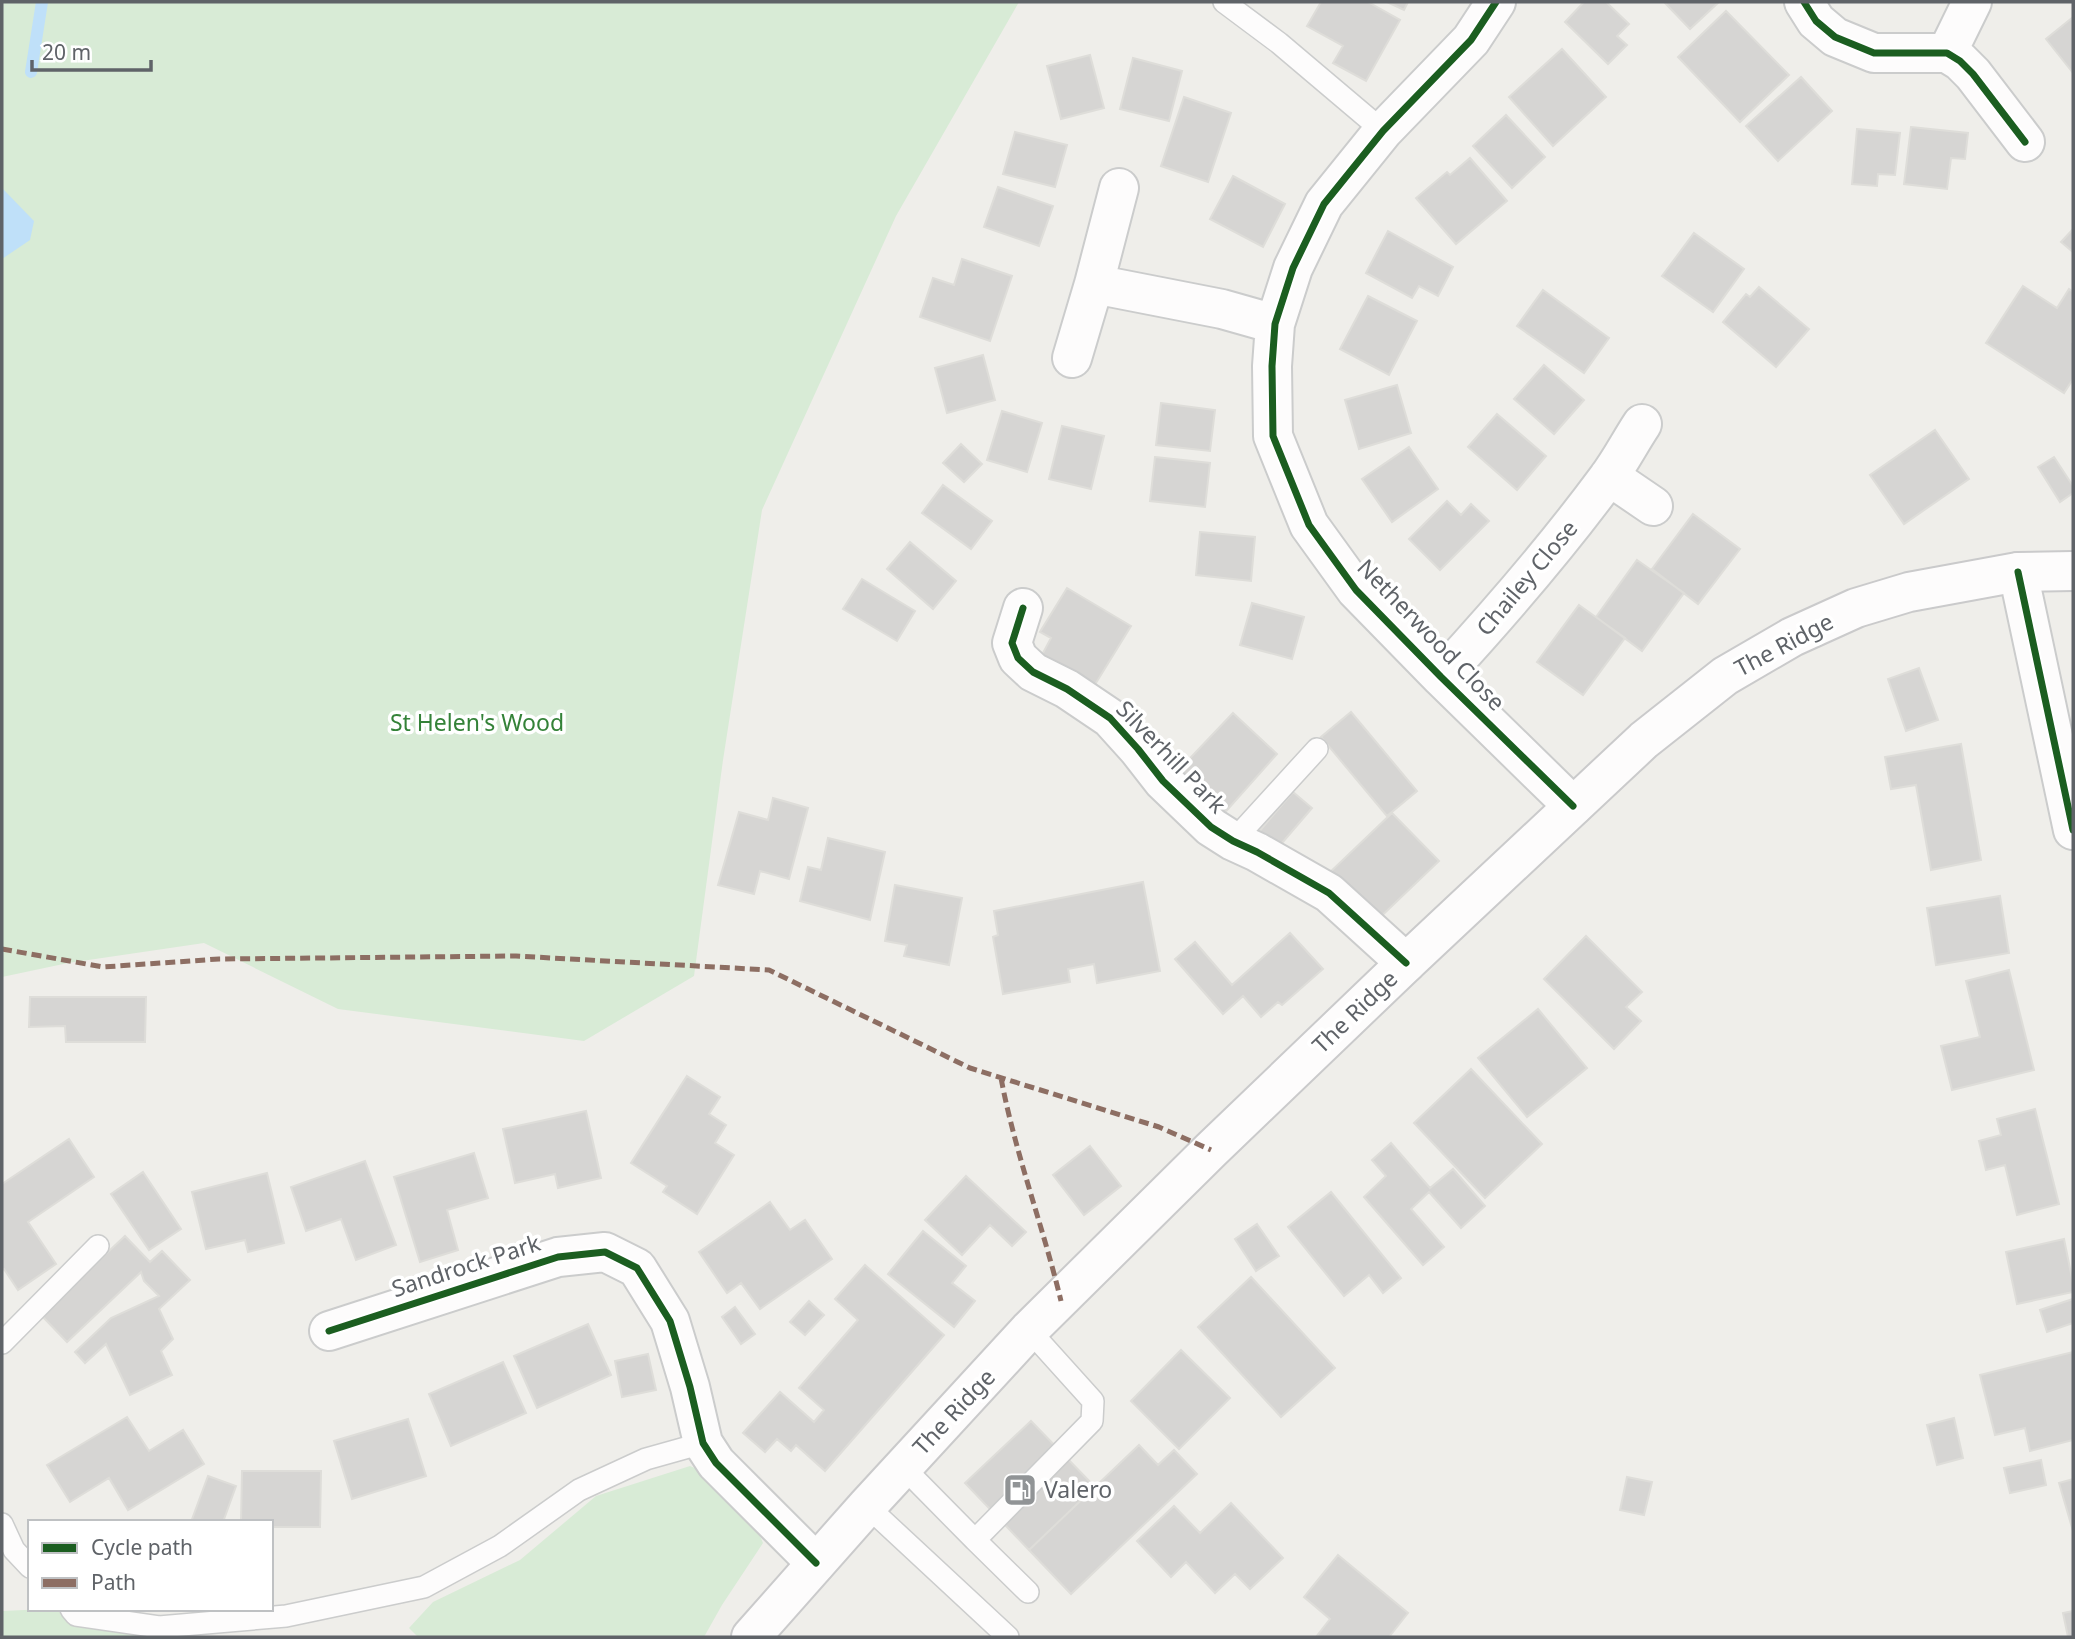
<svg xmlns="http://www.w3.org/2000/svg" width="2075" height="1639" font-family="'Noto Sans',sans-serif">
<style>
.green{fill:#d8ebd6}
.water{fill:#bfe0f9}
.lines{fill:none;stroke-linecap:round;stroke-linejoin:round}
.stream{stroke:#bfe0f9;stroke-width:12}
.building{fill:#d6d5d3;stroke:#deddd9;stroke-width:2}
.service-casing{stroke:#cbcccc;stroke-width:24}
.minor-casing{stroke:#cbcccc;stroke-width:42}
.secondary-casing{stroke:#cacacb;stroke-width:42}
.service{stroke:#fdfcfc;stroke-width:21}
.minor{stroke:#fdfcfc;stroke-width:38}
.secondary{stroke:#fdfcfc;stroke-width:38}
.quiet{stroke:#8d6e63;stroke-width:5;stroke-dasharray:10 5;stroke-linecap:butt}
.cycleway-casing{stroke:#fff;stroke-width:11}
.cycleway{stroke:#1b5e20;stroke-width:7}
.labels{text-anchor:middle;stroke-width:7;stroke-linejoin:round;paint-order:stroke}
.street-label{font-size:23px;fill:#5f6368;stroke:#fff}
.park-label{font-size:23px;fill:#348238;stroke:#fff}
.poi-label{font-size:23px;fill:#5f6368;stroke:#fff;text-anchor:start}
</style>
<rect width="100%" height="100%" fill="#efeeea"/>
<!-- green -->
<path class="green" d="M2 2H1019L896 216 762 510 723 760 694 976 584 1041 338 1009 204 943 68 963 2 977Z
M690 1466 739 1487 763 1543 722 1605 704 1637H418L409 1628 433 1602 520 1560 596 1496Z
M47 1609 155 1637H2V1611Z"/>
<!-- water -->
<path class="water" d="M2 188 34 221 30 240 2 259Z"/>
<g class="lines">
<!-- stream -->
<path class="stream" d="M31 72 42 2"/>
</g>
<!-- building -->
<path class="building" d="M1321 2H1368L1400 20 1366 81 1333 63 1343 46 1307 26Z
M1387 2H1408L1404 10Z
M1584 2H1606L1629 24 1617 36 1627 45 1608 64 1565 22Z
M1664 2H1719L1690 29Z
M1726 11 1789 75 1740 122 1678 57Z
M2073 17V73L2046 39Z
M1562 49 1606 97 1553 146 1509 97Z
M1090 55 1104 108 1061 119 1047 66Z
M1133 58 1182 71 1169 121 1120 109Z
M1801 77 1832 111 1778 161 1746 126Z
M1184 97 1231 113 1208 182 1161 166Z
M1506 115 1545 157 1512 188 1473 146Z
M1911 127 1968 133 1965 159 1951 158 1947 189 1904 184Z
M1857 129 1900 133 1895 175 1878 174 1877 186 1852 184Z
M1015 132 1067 145 1055 187 1003 174Z
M1470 158 1507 201 1456 244 1416 198 1447 172 1450 175Z
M1233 176 1285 204 1263 247 1210 219Z
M998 187 1053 206 1039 246 984 227Z
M2073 229V252L2061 242Z
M1388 231 1453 267 1438 296 1419 286 1412 298 1366 273Z
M1694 233 1744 269 1713 312 1662 276Z
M962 259 1012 276 990 341 920 317 933 278 954 285Z
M2023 286 2057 308 2069 289 2073 292 2072 342 2073 343V379L2064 393 1986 343Z
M1759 287 1809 329 1776 367 1723 322 1746 294 1750 297Z
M1543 290 1609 338 1584 373 1517 326Z
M1368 296 1417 321 1389 375 1340 349Z
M983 355 995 400 947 413 935 368Z
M1544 365 1584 400 1554 434 1514 399Z
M1397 385 1411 433 1359 449 1345 400Z
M1161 403 1215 410 1210 451 1156 445Z
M1002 411 1042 423 1027 472 987 460Z
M1497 414 1546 456 1517 490 1468 447Z
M1062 426 1104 436 1091 489 1049 479Z
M1935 430 1969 479 1904 524 1870 475Z
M961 444 982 464 964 482 943 463Z
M1409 447 1438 489 1392 522 1362 479Z
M1155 457 1210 463 1205 507 1150 501Z
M2054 457 2073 486V493L2060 502 2038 467Z
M943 485 992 521 971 549 922 513Z
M1447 501 1461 515 1471 504 1489 521 1440 570 1409 539Z
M1693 514 1740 549 1698 604 1652 569Z
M1200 532 1255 537 1251 581 1196 575Z
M910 542 956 581 933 609 887 569Z
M1637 560 1684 593 1642 651 1596 617Z
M862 579 915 611 897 641 843 609Z
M1067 588 1131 626 1088 696 1036 666 1051 638 1040 632Z
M1252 603 1304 617 1292 659 1240 645Z
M1579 605 1625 638 1583 695 1537 662Z
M1919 668 1938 720 1906 731 1888 679Z
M1351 712 1417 791 1387 816 1321 737Z
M1233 713 1277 754 1220 818 1174 775Z
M1961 744 1981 860 1931 870 1916 785 1891 789 1885 757Z
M1293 792 1312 808 1276 850 1257 834Z
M773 798 808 808 789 879 760 871 754 894 718 885 739 812 768 820Z
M1392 813 1439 861 1372 925 1326 876Z
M828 838 885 852 870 920 800 901 808 867 821 870Z
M1143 882 1160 971 1097 983 1094 964 1068 969 1070 982 1003 994 993 937 998 935 994 911Z
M895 885 962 898 949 965 904 956 907 945 885 941Z
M2000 896 2009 953 1936 965 1927 908Z
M1290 933 1323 969 1282 1005 1278 1002 1261 1017 1243 996 1223 1014 1175 959 1195 942 1232 985Z
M1586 936 1642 992 1626 1007 1641 1021 1614 1049 1544 979Z
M2009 970 2034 1070 1952 1090 1941 1046 1980 1037 1966 981Z
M30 997H146L145 1042H66L65 1026 29 1027Z
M1538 1009 1587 1068 1527 1117 1478 1058Z
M1471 1069 1542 1144 1485 1198 1414 1123Z
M687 1076 720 1097 709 1114 726 1125 715 1143 734 1155 697 1214 663 1192 667 1186 631 1163Z
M2035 1109 2059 1204 2017 1215 2005 1165 1986 1170 1979 1141 2001 1135 1997 1119Z
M586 1111 601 1178 558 1188 555 1174 515 1183 503 1129Z
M69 1139 94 1177 28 1222 56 1264 18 1290 4 1269 2 1270V1184Z
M1391 1143 1430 1188 1453 1169 1485 1206 1461 1228 1429 1192 1411 1209 1444 1247 1423 1265 1364 1197 1386 1176 1372 1160Z
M1090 1146 1121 1186 1084 1215 1053 1175Z
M474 1153 488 1198 447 1210 458 1250 420 1262 394 1177Z
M365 1161 396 1245 356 1260 341 1219 306 1231 291 1187Z
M143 1172 181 1229 149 1250 111 1194Z
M267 1173 284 1243 248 1252 245 1240 206 1249 192 1192Z
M966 1176 1026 1232 1012 1246 990 1225 962 1255 925 1220Z
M1331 1192 1401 1278 1383 1293 1369 1275 1344 1296 1288 1227Z
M770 1202 790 1230 805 1220 832 1259 760 1309 741 1283 727 1293 699 1252Z
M1257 1224 1279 1256 1256 1271 1235 1239Z
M923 1231 966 1266 952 1283 975 1301 954 1327 888 1274Z
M125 1236 150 1262 162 1251 190 1280 159 1309 173 1339 161 1351 172 1375 130 1395 106 1344 85 1363 75 1352 111 1318 159 1296 144 1281 141 1272 67 1342 41 1315Z
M2064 1239 2073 1283V1292L2017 1304 2006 1252Z
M865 1265 944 1335 825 1471 796 1445 791 1451 777 1439 765 1452 743 1433 780 1392 814 1422 824 1410 799 1388 858 1320 835 1299Z
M1251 1277 1335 1368 1281 1417 1198 1327Z
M2073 1299V1323L2047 1332 2040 1310Z
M809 1301 824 1315 805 1335 790 1322Z
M735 1307 755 1334 741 1344 722 1317Z
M588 1324 611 1375 537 1408 514 1356Z
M1181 1350 1230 1398 1179 1449 1131 1401Z
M2073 1352V1440L2030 1451 2025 1428 1995 1435 1980 1375Z
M648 1354 656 1390 622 1397 615 1361Z
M503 1362 526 1413 451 1446 429 1394Z
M127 1417 149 1451 183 1430 204 1464 128 1510 109 1478 70 1502 47 1465Z
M1954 1418 1963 1458 1937 1465 1927 1425Z
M408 1419 426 1476 352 1499 334 1441Z
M1031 1421 1095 1487 1029 1550 965 1483Z
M1139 1445 1158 1465 1174 1450 1197 1474 1071 1594 1029 1550Z
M2041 1460 2046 1485 2010 1493 2004 1468Z
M242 1471H321L320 1527H271V1522H241Z
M208 1476 236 1486 223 1522H191Z
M1627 1477 1652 1482 1644 1515 1620 1510Z
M2073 1479V1531L2059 1483Z
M1231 1503 1283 1558 1250 1589 1235 1574 1215 1593 1186 1562 1171 1577 1137 1541 1174 1506 1200 1533Z
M1338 1555 1408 1613 1389 1637H1316L1330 1619 1304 1597Z
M2073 1611V1637H2068L2063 1613Z"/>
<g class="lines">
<defs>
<path id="service" d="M1224 2 1279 43 1383 131
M1233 841 1317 749
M2 1343 98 1246
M903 1467 975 1540 1092 1421 1093 1401 1029 1330
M867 1506 1008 1637
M2 1524 14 1550 30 1567
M975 1540 1028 1592
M71 1609 76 1615 159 1627 286 1616 424 1587 500 1546 579 1490 646 1459 703 1443"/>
<path id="minor" d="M1496 2 1471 40 1383 131 1324 204 1293 268 1275 324 1272 366 1273 436 1309 525 1356 590 1441 677 1573 806
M1804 2 1816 21 1835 37 1874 53H1947L1960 61 1973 74 2025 142
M1947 53 1972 2
M1094 284 1222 309 1275 324
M1072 358 1094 284 1119 188
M1609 476 1653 506
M2018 572 2073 830
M1023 608 1012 643 1018 658 1033 672 1067 689 1110 718 1138 749 1163 781 1211 827 1233 841 1257 852 1329 893 1406 963
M1441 677C1499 614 1556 548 1607 479 1620 462 1630 442 1642 424
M329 1331 558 1257 605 1252 637 1268 670 1321 690 1387 703 1443 716 1463 816 1563"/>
<path id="secondary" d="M751 1637 867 1506 1029 1330 1211 1150 1406 963 1644 740 1725 676 1792 637 1856 608 1909 592 2018 572 2073 571"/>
</defs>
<!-- service casing -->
<use href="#service" class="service-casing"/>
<!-- minor casing -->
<use href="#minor" class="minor-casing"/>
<!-- secondary casing -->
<use href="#secondary" class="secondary-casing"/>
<!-- service -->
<use href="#service" class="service"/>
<!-- minor -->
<use href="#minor" class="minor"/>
<!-- secondary -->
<use href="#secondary" class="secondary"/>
<!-- quiet -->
<path class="quiet" d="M2 949 103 967 219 959 516 956 769 970 970 1068 1159 1127 1211 1150
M1001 1078C1015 1153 1043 1226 1061 1301"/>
<defs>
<path id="cycleway" d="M1496 2 1471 40 1383 131 1324 204 1293 268 1275 324 1272 366 1273 436 1309 525 1356 590 1441 677 1573 806
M1804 2 1816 21 1835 37 1874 53H1947L1960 61 1973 74 2025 142
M2018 572 2073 830
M1023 608 1012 643 1018 658 1033 672 1067 689 1110 718 1138 749 1163 781 1211 827 1233 841 1257 852 1329 893 1406 963
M329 1331 558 1257 605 1252 637 1268 670 1321 690 1387 703 1443 716 1463 816 1563"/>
</defs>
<!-- cycleway casing -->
<use href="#cycleway" class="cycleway-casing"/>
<!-- cycleway -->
<use href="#cycleway" class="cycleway"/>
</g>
<!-- icons -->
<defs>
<symbol id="fuel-square" viewBox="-11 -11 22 22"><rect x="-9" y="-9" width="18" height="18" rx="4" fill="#919496" stroke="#fff"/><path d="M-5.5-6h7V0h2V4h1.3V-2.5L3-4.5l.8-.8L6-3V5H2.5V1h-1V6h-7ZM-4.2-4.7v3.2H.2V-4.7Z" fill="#fff"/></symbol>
</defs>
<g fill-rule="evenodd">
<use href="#fuel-square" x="1001" y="1471" width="38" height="38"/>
</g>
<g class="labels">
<!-- street labels -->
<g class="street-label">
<text transform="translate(1527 578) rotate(-50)" y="8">Chailey Close</text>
<text transform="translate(1431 635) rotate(46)" y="8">Netherwood Close</text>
<text transform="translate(1784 645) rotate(-28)" y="8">The Ridge</text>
<text transform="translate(1171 757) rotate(46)" y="8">Silverhill Park</text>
<text transform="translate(1355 1012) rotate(-44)" y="8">The Ridge</text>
<text transform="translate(466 1266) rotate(-18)" y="8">Sandrock Park</text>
<text transform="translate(954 1412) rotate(-47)" y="8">The Ridge</text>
</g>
<!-- park labels -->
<g class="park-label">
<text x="477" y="731">St Helen's Wood</text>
</g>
<!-- poi labels -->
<g class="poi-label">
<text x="1044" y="1498">Valero</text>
</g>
</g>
<!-- border -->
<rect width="2075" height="1639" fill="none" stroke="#5f6368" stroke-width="7"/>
<!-- legend -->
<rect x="28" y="1520" width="245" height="91" fill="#ffffff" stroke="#bfc1c3" stroke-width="2"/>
<rect x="42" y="1543" width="35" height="10" fill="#1b5e20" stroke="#bfc1c3" stroke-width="2"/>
<text x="91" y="1555" font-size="21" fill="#5f6368">Cycle path</text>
<rect x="42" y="1578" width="35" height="10" fill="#8d6e63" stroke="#bfc1c3" stroke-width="2"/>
<text x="91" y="1590" font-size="21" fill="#5f6368">Path</text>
<!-- scale -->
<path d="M32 60v10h119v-10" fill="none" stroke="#5f6368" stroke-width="3.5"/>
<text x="42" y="60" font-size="21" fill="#5f6368" stroke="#ffffff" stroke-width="5" paint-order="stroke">20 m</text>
</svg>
